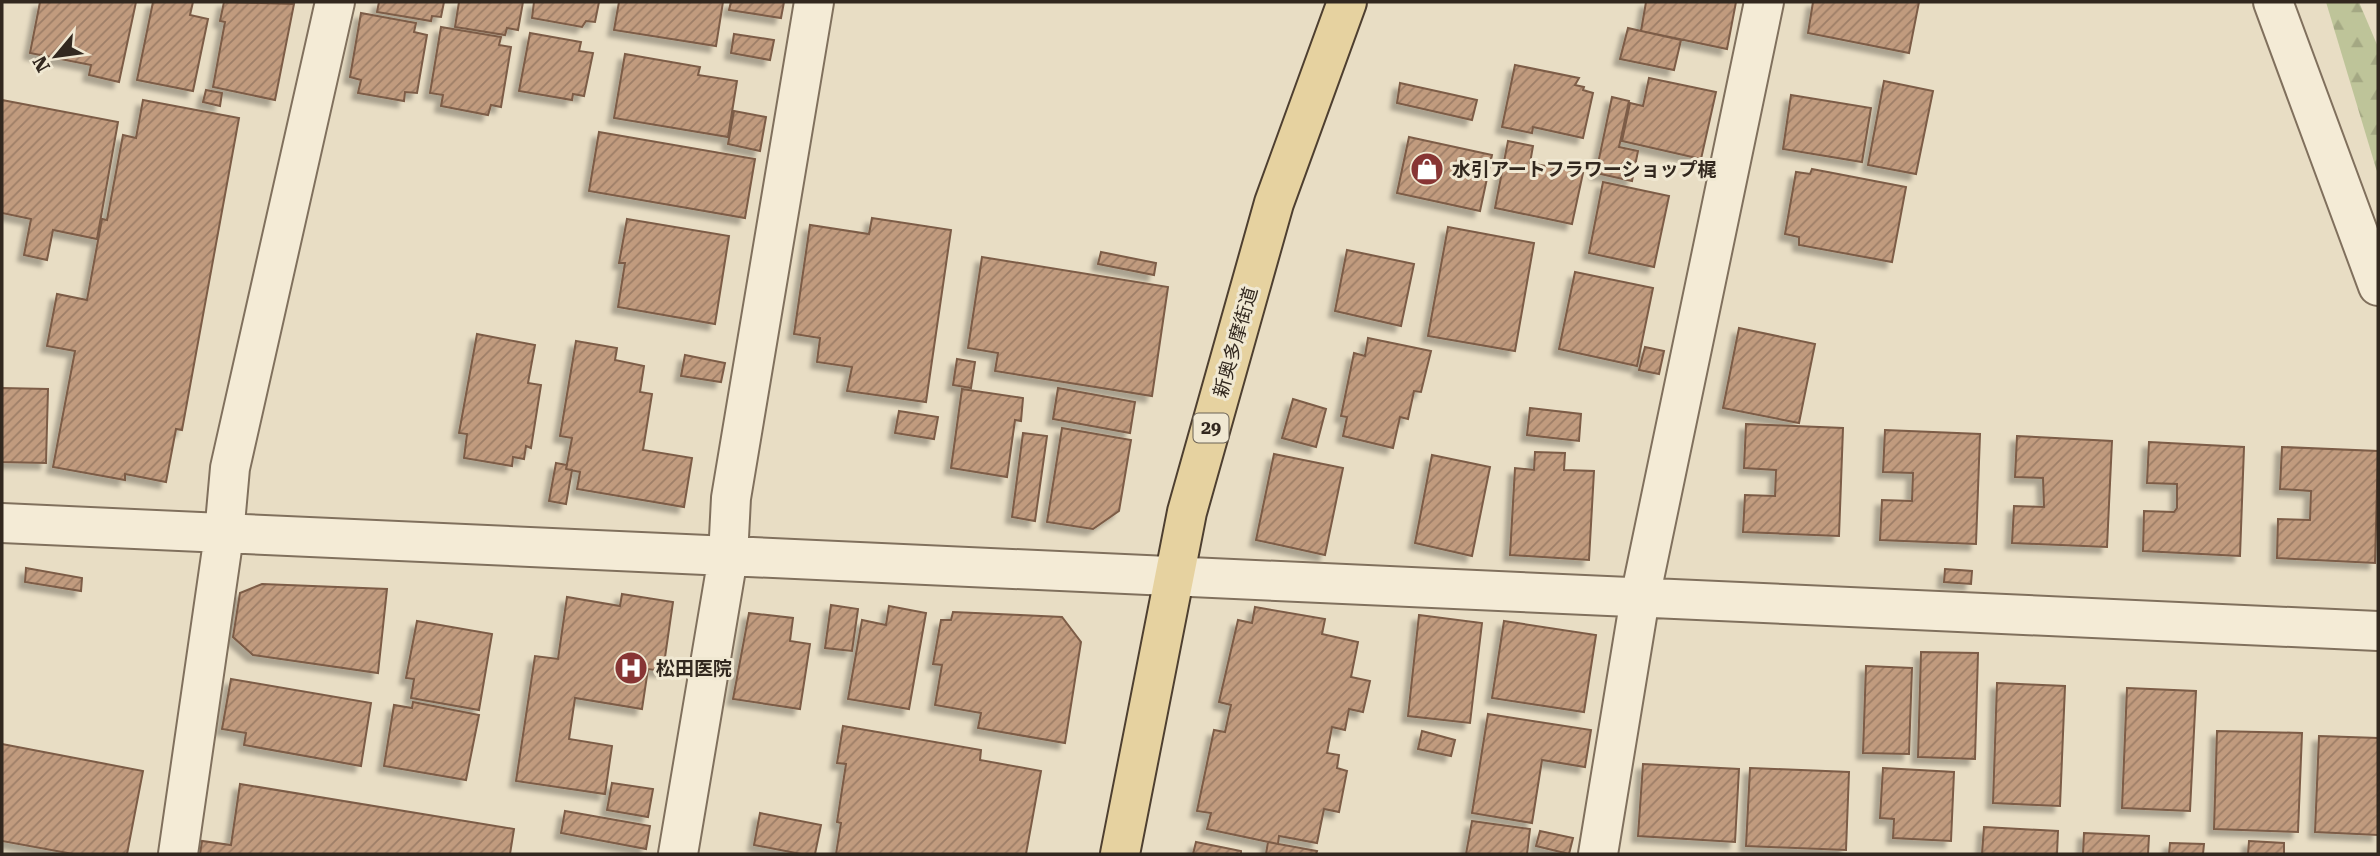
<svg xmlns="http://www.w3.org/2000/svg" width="2380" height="856" font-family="'Roboto Serif','Noto Sans JP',serif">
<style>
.forest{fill:url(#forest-firs)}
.building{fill:url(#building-hatch);stroke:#7c5c46;stroke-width:2;filter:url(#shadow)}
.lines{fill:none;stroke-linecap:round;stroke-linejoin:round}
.minor-casing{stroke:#80705d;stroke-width:42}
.tertiary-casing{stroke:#80705d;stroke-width:42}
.primary-casing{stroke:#4e3f30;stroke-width:42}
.minor{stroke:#f4ebd6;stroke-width:38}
.tertiary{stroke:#f4ebd6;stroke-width:38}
.primary{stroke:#e6d2a0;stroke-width:38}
.labels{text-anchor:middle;stroke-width:6;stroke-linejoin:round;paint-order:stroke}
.shield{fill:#f0e8d2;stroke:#6b6255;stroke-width:2}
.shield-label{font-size:18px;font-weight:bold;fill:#32281f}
.poi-label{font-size:19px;font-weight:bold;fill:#32281f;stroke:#f0e8d2;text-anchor:start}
.street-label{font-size:19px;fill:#32281f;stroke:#f0e8d2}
</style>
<defs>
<pattern id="forest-firs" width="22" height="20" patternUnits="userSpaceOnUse" patternTransform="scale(1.75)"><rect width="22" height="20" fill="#bec499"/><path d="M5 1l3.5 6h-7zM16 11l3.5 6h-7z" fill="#a4a883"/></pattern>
<pattern id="building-hatch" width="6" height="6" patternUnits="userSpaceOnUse" patternTransform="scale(1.75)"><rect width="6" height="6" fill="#c19b7e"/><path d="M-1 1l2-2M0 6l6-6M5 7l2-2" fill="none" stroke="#9d7e67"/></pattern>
<filter id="shadow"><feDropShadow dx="-6" dy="6" stdDeviation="2" flood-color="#0004"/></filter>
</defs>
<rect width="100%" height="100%" fill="#e8ddc4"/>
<!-- forest -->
<path class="forest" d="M2326 2H2359L2378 47V175Z"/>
<!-- building -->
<path class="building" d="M40 2H136L119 82 89 75 91 65 30 53Z
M153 2H193L190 15 208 19 193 91 137 80Z
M224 2 294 4 275 100 213 87 225 22 220 21Z
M379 2H444L441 17 432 16 431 21 377 12Z
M459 2H523L518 30 507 28 505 35 455 27Z
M534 2H599L595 22 586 21 582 27 532 18Z
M619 2H723L716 46 614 30Z
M731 2H784L781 18 729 10Z
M1646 2H1736L1727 49 1641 31Z
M1813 2H1919L1909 53 1808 33Z
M361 13 416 23 414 32 427 35 417 93 405 92 404 101 358 93 361 80 350 77Z
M441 27 501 37 499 45 511 47 501 107 491 105 488 115 441 106 443 95 430 93Z
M1628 28 1681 40 1674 70 1620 59Z
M530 33 581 42 579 51 593 53 584 96 573 94 572 100 519 91Z
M734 34 774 40 770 60 731 53Z
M625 54 700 67 698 75 737 81 728 137 614 118Z
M1515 65 1579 78 1575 85 1584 87 1583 90 1593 93 1583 138 1533 127 1532 133 1502 127Z
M1649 78 1716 92 1701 159 1622 141 1630 103 1643 106Z
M1884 81 1933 91 1916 174 1868 165Z
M1400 83 1477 100 1472 120 1397 103Z
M206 90 222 93 220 106 203 102Z
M1791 95 1871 108 1862 162 1783 149Z
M1612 97 1629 101 1619 147 1638 151 1632 181 1596 173Z
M2 100 118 122 97 239 53 230 47 260 24 255 31 219 2 213Z
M143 100 239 118 182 430 176 429 166 482 125 474V480L53 467 75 351 47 346 57 294 87 300 102 219 107 220 123 135 136 138Z
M734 111 766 117 760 151 728 144Z
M599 132 755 159 745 218 589 191Z
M1409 137 1492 155 1480 211 1397 193Z
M1508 141 1533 146 1530 163 1583 173 1572 224 1495 208Z
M1812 169 1906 187 1892 262 1799 245V237L1785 234 1796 172 1810 174Z
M1603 182 1669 196 1654 267 1589 253Z
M872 218 951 230 926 402 847 391 852 367 817 362 820 338 794 334 810 225 869 234Z
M627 219 729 236 715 324 618 307 625 263H619Z
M1448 227 1534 243 1515 351 1428 336Z
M1347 250 1414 264 1401 326 1335 311Z
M1101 252 1156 263 1154 275 1098 264Z
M982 257 1168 287 1152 396 995 371 998 353 968 348Z
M1575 272 1653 288 1637 366 1559 349Z
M1739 328 1815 344 1799 423 1723 408Z
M477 334 535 345 528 383 541 385 531 448 526 446 524 459 513 457 512 466 464 458 467 434 459 433Z
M1368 338 1431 351 1421 392 1414 391 1408 419 1400 417 1393 448 1343 436 1347 417 1341 416 1354 353 1365 356Z
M576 341 617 348 615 360 644 366 640 392 652 394 643 450 692 458 684 507 577 489 580 472 566 469 572 438 560 436Z
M1645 347 1664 351 1659 374 1639 370Z
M685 355 725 363 721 382 681 376Z
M957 359 975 362 971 388 953 385Z
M2 388 48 389 46 463 2 462Z
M1058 388 1135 402 1130 433 1053 419Z
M962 389 1023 398 1021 421 1015 420 1007 477 951 468Z
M1293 399 1326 409 1316 447 1282 438Z
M1530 408 1581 414 1579 441 1527 435Z
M899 411 938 417 934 439 895 433Z
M1746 424 1843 428 1839 536 1743 532 1745 495 1775 496 1776 470 1744 468Z
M1062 428 1131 440 1119 511 1093 529 1047 522Z
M1885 430 1980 434 1976 544 1880 540 1882 500 1912 501 1913 473 1883 472Z
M1023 433 1047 436 1035 521 1012 517Z
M2017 436 2112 441 2107 547 2012 543 2014 506 2044 507 2043 478 2015 477Z
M2149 442 2244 447 2240 556 2143 551 2144 511 2174 512 2177 508V484L2147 483Z
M2282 447 2378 451 2375 563 2277 558 2278 519 2310 520 2311 491 2280 489Z
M1535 452 1565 453 1564 470 1594 471 1589 560 1510 555 1515 468 1534 470Z
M1274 454 1343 468 1325 555 1256 540Z
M1432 455 1490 467 1472 556 1415 543Z
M556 463 567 465 566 469 572 470 566 504 549 501Z
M26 568 82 578 81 591 25 582Z
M1945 569 1972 571 1971 584 1944 582Z
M262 584 387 589 378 673 253 655 233 637 240 593Z
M622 594 673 602 663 671 648 669 642 709 575 698 569 739 612 746 605 794 516 781 535 656 558 659 567 597 620 606Z
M831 605 858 609 852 651 825 648Z
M889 606 926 613 909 709 848 699 862 620 886 625Z
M1255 607 1325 619 1322 634 1358 642 1351 677 1370 681 1363 712 1349 709 1345 730 1332 727 1327 753 1339 755 1337 768 1347 771 1339 812 1324 809 1317 843 1279 836 1278 844 1207 829 1211 813 1197 811 1214 730 1225 732 1231 705 1219 702 1238 620 1252 623Z
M953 612 1062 617 1081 642 1065 743 978 728 981 713 935 705 942 665 933 664 941 620H951Z
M749 613 793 618 790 641 810 644 800 709 733 699Z
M1419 615 1482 623 1470 723 1408 716Z
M417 621 492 634 479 710 411 698 414 679 406 678Z
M1504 621 1596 635 1584 712 1492 698Z
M1921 652 1978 653 1975 759 1918 757Z
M1866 666 1912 668 1909 754 1863 753Z
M231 679 371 703 361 766 244 745 246 733 222 729Z
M1997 683 2065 686 2060 806 1993 803Z
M2127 688 2196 691 2190 811 2122 808Z
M413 702 479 715 466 780 384 766 394 705 412 708Z
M1488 714 1591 730 1585 767 1542 760 1532 823 1472 813Z
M843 726 981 750 980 760 1041 771 1026 854H836L841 823 837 822 846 764 837 763Z
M1422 731 1455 740 1451 756 1418 749Z
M2217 731 2302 733 2298 832 2214 829Z
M2319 736 2378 738V835L2315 832Z
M2 744 143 771 127 854H73L2 841Z
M1643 764 1739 769 1735 842 1638 836Z
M1750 768 1849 772 1846 850 1746 846Z
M1883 768 1954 772 1951 841 1893 838 1894 819 1880 818Z
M612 783 653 789 648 817 607 810Z
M240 784 514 829 510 854H200L202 841 231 845Z
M565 811 650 826 646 849 561 833Z
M760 813 821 825 815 854H801L754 845Z
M1472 821 1530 829 1527 854H1466Z
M1984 827 2058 831 2057 854H1982Z
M1540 831 1573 838 1569 854 1536 846Z
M2084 833 2149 836 2148 854H2083Z
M2249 841 2284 843V854H2248Z
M1196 842 1241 851V854H1193Z
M1268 842 1317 851 1316 854H1266Z
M2170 843 2204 844 2203 854H2169Z"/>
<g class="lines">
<defs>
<path id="minor" d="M2 523 2378 631
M178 854 224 535 230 468 335 2
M678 854 728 557 731 498 814 2
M1598 854 1640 598 1764 2"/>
<path id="tertiary" d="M2273 2 2378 286"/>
<path id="primary" d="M1120 854 1187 512 1274 203 1347 2"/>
</defs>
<!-- minor casing -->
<use href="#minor" class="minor-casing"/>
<!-- tertiary casing -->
<use href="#tertiary" class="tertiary-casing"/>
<!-- primary casing -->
<use href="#primary" class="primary-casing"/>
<!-- minor -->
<use href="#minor" class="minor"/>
<!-- tertiary -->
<use href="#tertiary" class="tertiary"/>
<!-- primary -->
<use href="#primary" class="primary"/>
</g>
<!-- icons -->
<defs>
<symbol id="shop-disc" viewBox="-11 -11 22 22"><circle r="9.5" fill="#873534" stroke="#f0e8d2"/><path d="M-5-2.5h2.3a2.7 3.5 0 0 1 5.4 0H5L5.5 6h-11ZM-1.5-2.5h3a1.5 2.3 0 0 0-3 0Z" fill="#fff"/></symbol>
<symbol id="hospital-disc" viewBox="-11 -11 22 22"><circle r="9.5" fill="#873534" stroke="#f0e8d2"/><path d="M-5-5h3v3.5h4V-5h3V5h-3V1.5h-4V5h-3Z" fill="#fff"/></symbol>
</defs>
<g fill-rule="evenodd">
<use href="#shop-disc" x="1408" y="150" width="38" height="38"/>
<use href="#hospital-disc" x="612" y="649" width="38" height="38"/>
</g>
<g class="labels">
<!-- shield labels -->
<rect class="shield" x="1193.5" y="413.5" width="35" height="29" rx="5"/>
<g class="shield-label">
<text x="1211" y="434">29</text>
</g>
<!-- poi labels -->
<g class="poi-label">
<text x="1452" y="176">水引アートフラワーショップ梶</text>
<text x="656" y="675">松田医院</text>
</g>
<!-- street labels -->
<g class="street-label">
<text transform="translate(1235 342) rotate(-74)" y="7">新奥多摩街道</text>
</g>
</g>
<!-- border -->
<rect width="2380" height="856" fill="none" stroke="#32281f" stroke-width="7"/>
<!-- north arrow -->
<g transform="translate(56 56) rotate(241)" stroke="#f0e8d2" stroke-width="5" paint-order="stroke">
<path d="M0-5L12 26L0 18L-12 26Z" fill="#32281f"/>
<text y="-10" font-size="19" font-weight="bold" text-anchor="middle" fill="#32281f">N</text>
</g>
</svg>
